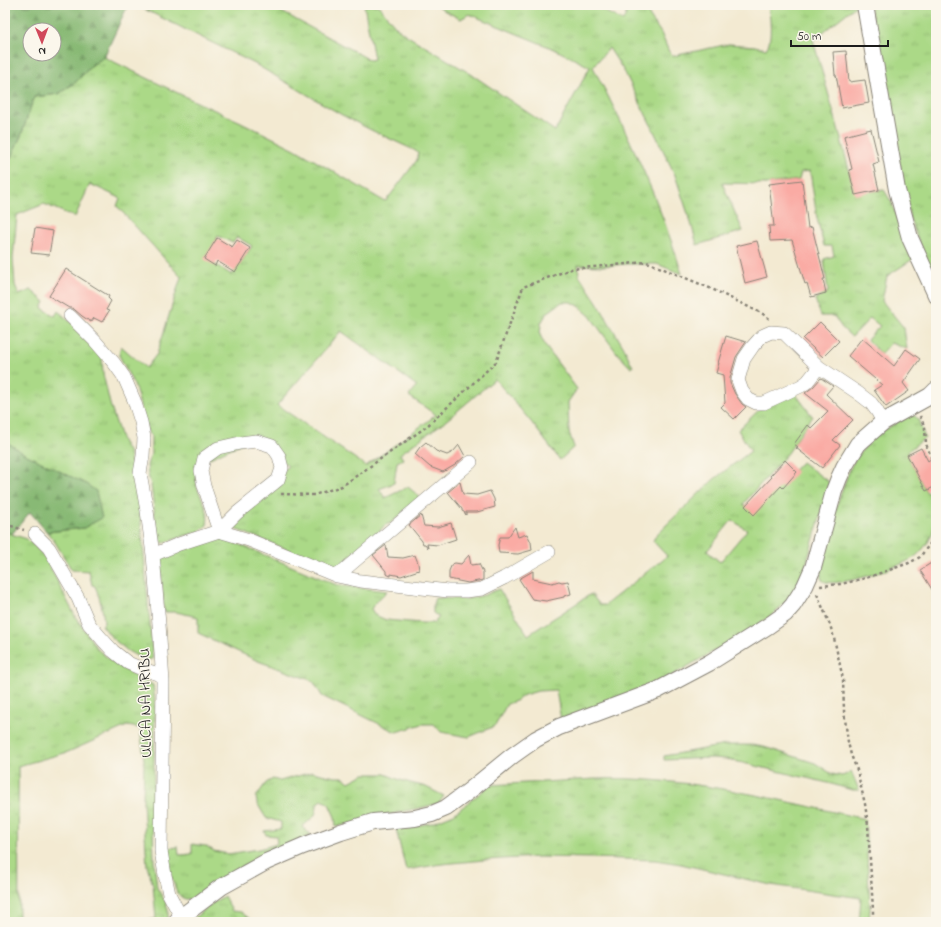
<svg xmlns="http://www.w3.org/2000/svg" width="941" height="927" font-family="'Indie Flower',sans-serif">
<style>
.grass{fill:url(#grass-tufts);stroke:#647a52;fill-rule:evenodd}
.forest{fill:url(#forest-firs);stroke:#526a48;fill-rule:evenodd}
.building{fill:#faaba4}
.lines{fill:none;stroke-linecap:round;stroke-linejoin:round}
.minor-casing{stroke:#888377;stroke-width:14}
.tertiary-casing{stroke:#888377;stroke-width:18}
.path{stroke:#888377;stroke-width:2.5;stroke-dasharray:3 3;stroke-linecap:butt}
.minor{stroke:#fff;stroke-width:13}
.tertiary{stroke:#fff;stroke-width:16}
.labels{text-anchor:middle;stroke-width:3;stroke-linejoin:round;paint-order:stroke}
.street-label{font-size:16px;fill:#1c1c1c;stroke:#fbf7ec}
</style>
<defs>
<pattern id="grass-tufts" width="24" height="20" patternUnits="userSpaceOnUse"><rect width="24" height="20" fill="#abd987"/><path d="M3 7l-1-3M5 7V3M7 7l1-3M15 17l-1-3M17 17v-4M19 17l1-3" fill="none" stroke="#93ba74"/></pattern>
<pattern id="forest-firs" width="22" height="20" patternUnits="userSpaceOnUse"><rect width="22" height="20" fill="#88b974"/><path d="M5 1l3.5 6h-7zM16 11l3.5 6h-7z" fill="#759e64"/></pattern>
</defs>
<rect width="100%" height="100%" fill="#fbf7ec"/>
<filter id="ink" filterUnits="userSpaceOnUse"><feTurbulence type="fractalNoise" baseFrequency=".025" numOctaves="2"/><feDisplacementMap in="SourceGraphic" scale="8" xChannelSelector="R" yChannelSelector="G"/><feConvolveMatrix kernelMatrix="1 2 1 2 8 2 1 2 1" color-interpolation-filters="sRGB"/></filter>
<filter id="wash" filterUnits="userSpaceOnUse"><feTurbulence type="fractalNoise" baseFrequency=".012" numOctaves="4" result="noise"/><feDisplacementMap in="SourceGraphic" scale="16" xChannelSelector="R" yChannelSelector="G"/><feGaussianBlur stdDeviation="0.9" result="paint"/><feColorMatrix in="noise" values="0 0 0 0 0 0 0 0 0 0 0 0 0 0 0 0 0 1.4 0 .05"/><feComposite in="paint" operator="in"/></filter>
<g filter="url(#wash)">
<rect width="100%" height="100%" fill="#f3ead2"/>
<!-- grass -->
<path class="grass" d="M136 5H269L370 60 374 59 364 5H378L396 27 406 35 471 74 555 131 590 67 554 49 469 14 461 19 445 11 437 5H593L623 21 626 14 625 5H644L650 17 661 33 669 52 673 56 729 44 755 46 766 49C773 41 770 15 768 5H857L813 40 837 124 855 193 884 190 892 203 903 237 913 259 887 276 882 301 904 328 907 349 891 343 881 354 867 340 880 326 870 318 852 337 842 328 834 316H821L815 299 828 292 824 259 834 256 832 246H824L817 218 810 171 801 172 799 180 766 184 722 183 743 231 697 245 691 223 675 175 649 121 624 71 609 48 593 67C628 134 660 201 682 274L657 264H627L602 266 578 265 579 275 597 302 624 348 633 367 631 368 617 353 590 316 579 306 571 302H562L547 313 541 323 540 335 546 347 577 389 568 402 569 432 574 447 560 460 532 423 495 379 448 419 400 454 403 459 397 462 394 483 379 489 385 498 408 487 419 496 418 501 391 523 385 525 376 535 346 560 343 564 340 570 235 529 234 526 236 522 288 466 253 438 197 464C197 469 195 475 196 480 197 497 211 505 207 525L200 531 163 543 159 539 157 533 151 485 148 475 147 465 151 454V435L148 433 135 387 119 355 121 346 146 368 157 354 181 277 117 206 120 198 90 184 75 217 44 204 17 215 13 258 15 285 19 295 31 290 45 302 42 308 55 316 58 311 91 340 102 358 103 374 110 404 122 441 129 453 137 490 140 511 153 659 144 660 128 651 112 638 102 625 104 623C103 610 100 598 95 586L92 585 89 571 72 570 55 542 47 532 84 528 23 453 5 441V169L21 136 34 97 59 94 77 81 92 65 104 57 188 98 241 122 295 149 382 200 386 201 417 160 418 153 414 150 373 131 342 115 255 64ZM218 236 233 243 237 237 252 246 232 275 206 259ZM341 331 417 386 409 396 436 415 366 466 277 405Z
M870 5H936V265L931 266 928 265 910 219Z
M794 392 813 417 809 421 788 453 743 504 755 511 802 462 830 483 804 572 796 588 787 600 775 613 742 635 657 684 561 720 556 690 538 691 524 695 516 701 507 704 495 726 469 737 441 732 434 724H422L410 728 396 732 322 696 313 681 258 661 198 633V617L176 612H164L160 560 163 555 197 545 206 540 218 538 233 542 337 585 387 591 374 604 371 609 375 615 386 620 422 623H434L439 617 433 613V604L435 598 467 599 485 595 499 589 528 635 591 594 600 605H605L667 556 653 541 656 535 713 480 751 451 738 430 760 409ZM732 520 747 530 720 562 707 551Z
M909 415 915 416 918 419 925 438 908 451 909 458 927 493 936 489C936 506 938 526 928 542 925 546 921 552 916 556 906 565 832 591 822 580 814 571 846 473 854 461 859 454 867 444 874 438 877 434 882 432 886 429 894 424 902 420 909 415Z
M5 532 27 539 45 557 75 616 98 650 118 666 153 685 155 702 153 825 154 861 157 888 166 903 168 910V919L166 922H125L156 919 153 885 147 866 143 802 144 760 140 728 127 726 68 752 18 766 19 922H5Z
M726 745H752L764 747 815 763 832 774 842 776 847 774 851 771 859 790H852L828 783 726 759 712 758 664 760V756Z
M312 772 335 777H343L349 782 364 774H385L400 780 426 787 444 796 439 803 424 807 400 812 336 827 335 817 329 804 322 800 317 804C317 817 312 818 302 827L311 835C278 852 245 868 213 885 206 888 193 900 186 899 178 898 175 887 173 881 169 871 166 858 170 848L178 847 179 855 192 854V844L206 846 214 851 228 854 259 849 277 844 276 836 266 835 264 831 281 829V822L266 818 257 803 256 797 266 783 273 779 280 781Z
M595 779C607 779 619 778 631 779 711 782 788 802 865 819L870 908 869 922H859L861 898 771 885 681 864 655 860 593 858 537 857 484 860 442 864 406 870 396 829 432 823 454 814 490 785Z
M224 896 232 911 241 912 254 922H189L213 903Z"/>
<!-- forest -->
<path class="forest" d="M5 5H128L104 57 92 65 77 81 59 94 34 97 21 136 5 169ZM30 30H54V54H30Z
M5 441 23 453 86 484 96 491 102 518 84 528 47 532 30 512 12 534 5 532Z"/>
<g id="blocks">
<!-- building -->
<path class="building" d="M846 51 849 82 865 80 869 103 842 108 836 75H835L833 52Z
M871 129 879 162 873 164 879 190 855 195 849 170 852 169 844 136Z
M802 180 808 228 812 227 825 279H823L826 293 811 297 807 283 805 284 792 240 770 241 769 226H774L769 184Z
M35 228 53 231 49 255 31 253Z
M217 238 232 247 237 240 250 248 235 272 217 261 215 266 204 259Z
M757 241 767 277 745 283 736 246Z
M66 269 109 296 108 298 111 301 106 310 109 311 102 322 94 318 91 322 82 316 75 310 72 308H69L49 296Z
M820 322 839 341 823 357 803 339Z
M726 336 746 342 736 357 730 378V383L735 394 742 404 746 407 734 419 721 407 725 403 723 375 716 373 719 363H718Z
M862 338 894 366 906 349 920 359 903 383 909 391 886 407 874 390 882 385 848 356Z
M821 378 833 386 826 394 853 420 833 440 840 445 822 468 796 448 798 447 794 444 808 425 811 428 828 411 805 393 813 387Z
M426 442 436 451 447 455 453 452 459 445 465 456 455 465 443 472 430 467 415 454 420 447Z
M921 448 928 461 936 455V486L926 491 907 455Z
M785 460 797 472 783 488 781 486 754 515 745 506 772 477 770 476Z
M460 482 463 494 477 495 490 491 494 499 495 507 477 512H466V515L464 512 462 511V509L448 492Z
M421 515 424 526 438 527 451 523 456 539 438 545 427 544 428 548 425 544H423L422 541 409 525Z
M515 527 518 537 527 534 531 542 532 550 518 554 499 553 498 545 500 537H508Z
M386 545 388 557 403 558 415 555 418 563 419 570 401 576 391 574V576L386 574V571L373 555Z
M469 555 471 565 479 564 483 572V580L468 583 449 579V571L452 564 455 563 461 564Z
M936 560V596L920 570Z
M533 571V579L552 583 559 581 562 582 568 581 571 594 564 596V597L546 601 532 599 519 579Z"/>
</g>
</g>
<g filter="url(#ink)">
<use href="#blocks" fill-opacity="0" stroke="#888377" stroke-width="1"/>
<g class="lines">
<defs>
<path id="minor" d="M70 316 95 341 114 363 124 377 134 400 141 422 144 438 143 456 140 473 147 511 153 555
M819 367 807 382 801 386 764 403H756L748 399 742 391 738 380 744 359 753 346 762 336 771 332 784 333 819 367 858 393 871 403 877 411 883 422
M256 441 272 446 279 456 282 468 278 480 237 513 219 531 204 486 201 471 204 458 218 448 240 443Z
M35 534 49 548 78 598 89 624 102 639 113 651 128 663 142 669 162 675
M337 576 471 462
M181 917 169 894 165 875 161 851 163 682 159 624 153 555 179 544 219 531 249 540 337 576 361 581 448 591H466L482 589 504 578 549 552"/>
<path id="tertiary" d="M865 5 897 190 910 238 936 295
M176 922 181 917 221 887 266 862 303 846 341 832 373 822 415 818 432 814 446 808 469 791 512 756 536 739 559 727 658 690 709 663 768 626 785 614 793 605 805 586 813 568 834 491 839 478 844 467 858 444 883 422 930 396 936 390"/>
</defs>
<!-- minor casing -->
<use href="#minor" class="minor-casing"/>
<!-- tertiary casing -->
<use href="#tertiary" class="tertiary-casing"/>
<!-- path -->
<path class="path" d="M920 416 925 428 926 444 931 457 936 467
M281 494 314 495 342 486 426 427 496 362 523 287 571 269 647 262 712 289 763 314 771 320
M5 525H8L24 530
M820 586 841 584 866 578 909 563 920 557 932 541 936 531
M817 594 830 625 834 638 843 679 844 711 848 742 851 755 857 770 865 804 868 825 873 910V922"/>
<!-- minor -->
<use href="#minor" class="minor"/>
<!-- tertiary -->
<use href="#tertiary" class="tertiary"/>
</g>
</g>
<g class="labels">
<!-- street labels -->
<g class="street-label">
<text transform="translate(144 703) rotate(-91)" y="6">ULICA NA HRIBU</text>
</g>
</g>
<!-- margin -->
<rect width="941" height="927" fill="none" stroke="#fbf7ec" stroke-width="20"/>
<!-- north arrow -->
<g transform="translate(42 42) rotate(179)"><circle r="19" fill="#fbf7ec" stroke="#a29f99"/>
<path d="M0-3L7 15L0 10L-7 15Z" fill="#d1495b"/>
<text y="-6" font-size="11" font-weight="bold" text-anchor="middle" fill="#1c1c1c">N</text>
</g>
<!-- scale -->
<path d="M791 40v6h97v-6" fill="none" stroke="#1c1c1c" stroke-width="2"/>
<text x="797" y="40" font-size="12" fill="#1c1c1c" stroke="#fbf7ec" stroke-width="3" paint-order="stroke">50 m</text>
</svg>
